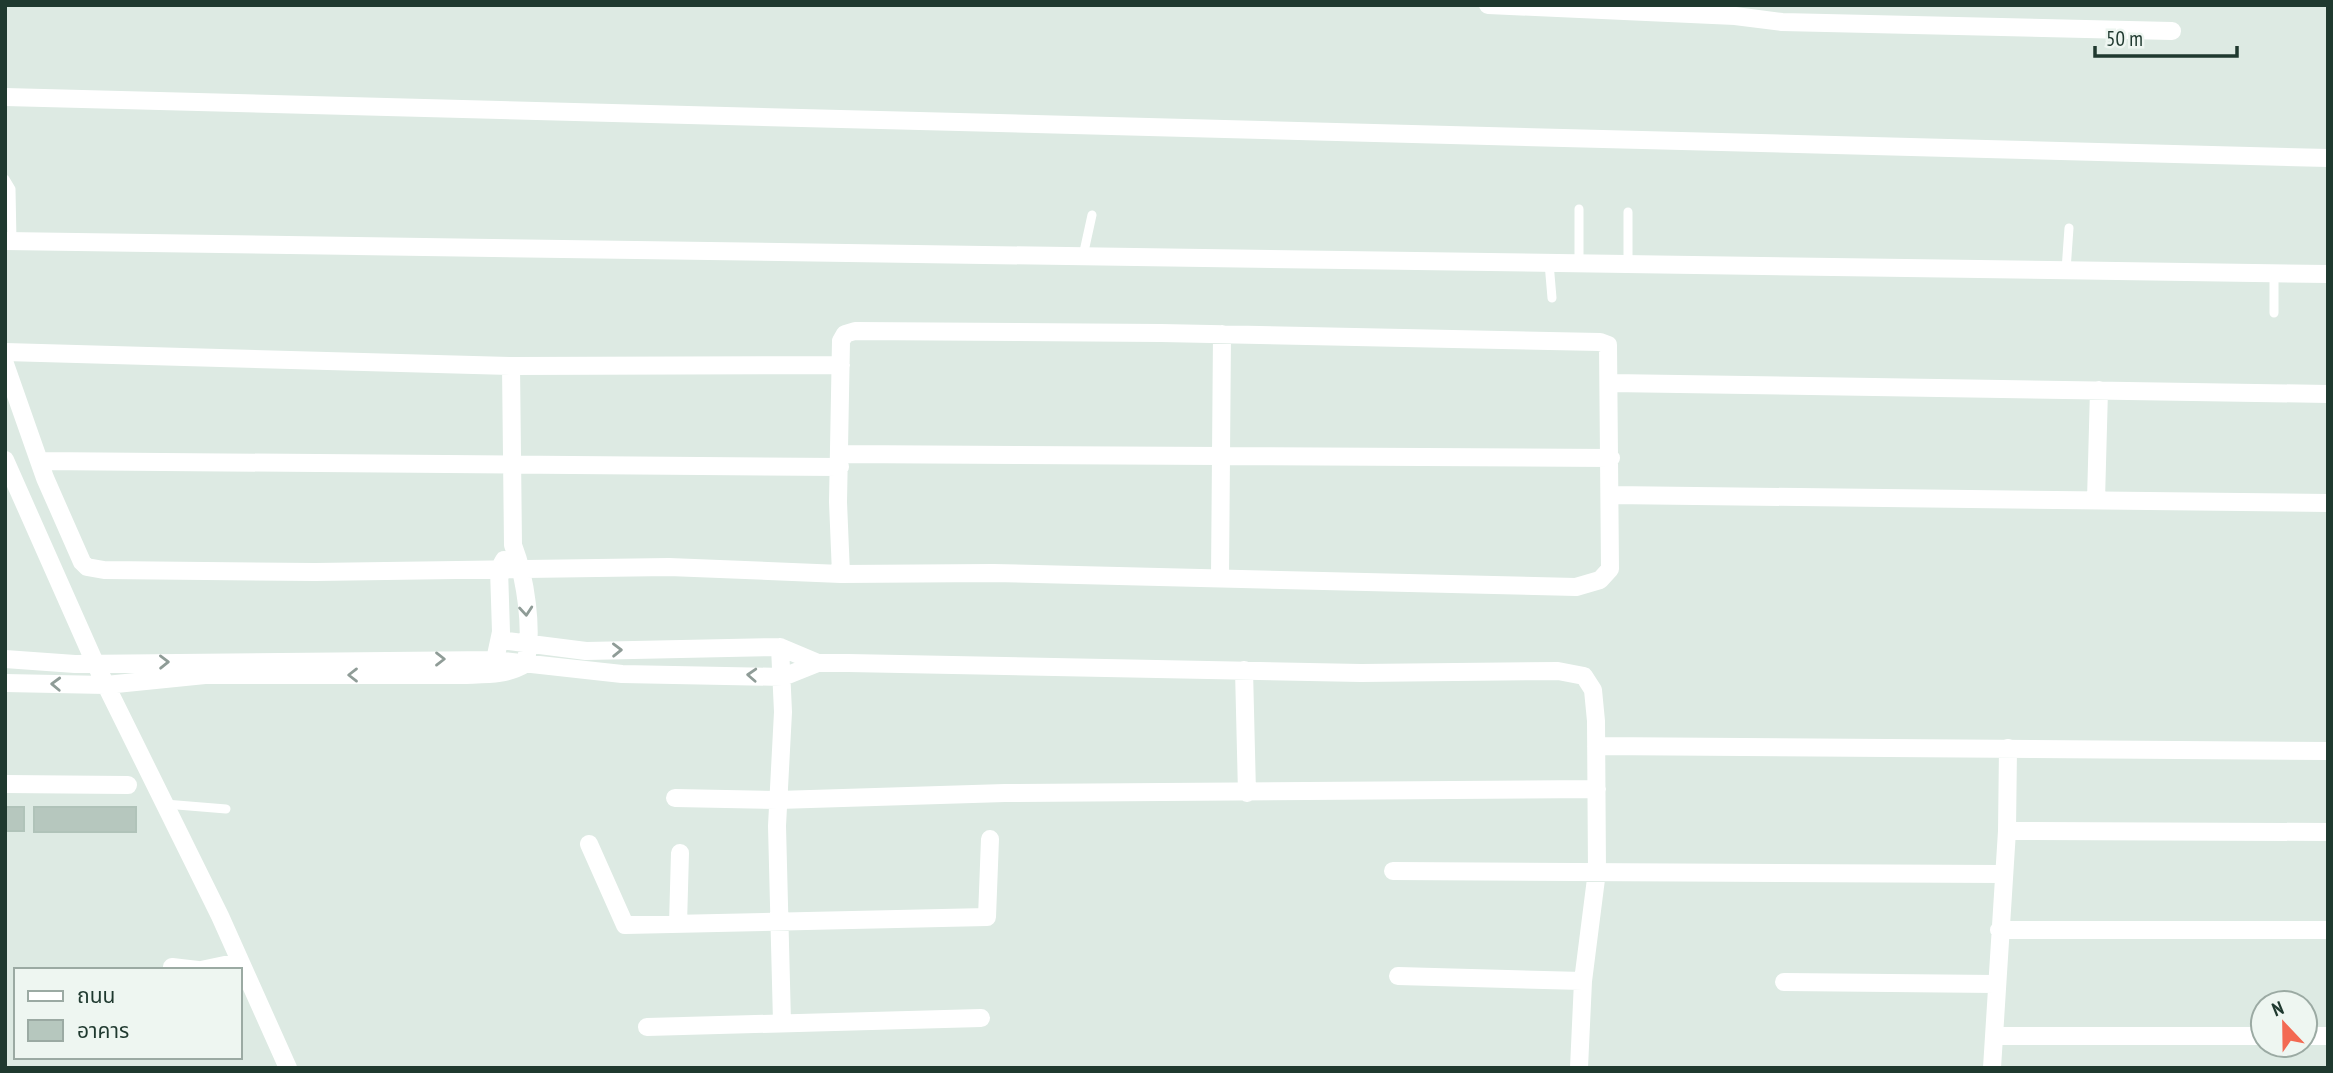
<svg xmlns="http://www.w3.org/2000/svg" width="2333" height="1073" font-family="'PT Sans Narrow','Noto Sans Thai',sans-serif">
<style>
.building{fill:#b6c7be;stroke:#b0c3b9;stroke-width:2}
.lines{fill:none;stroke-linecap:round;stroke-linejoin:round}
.lane{stroke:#fff;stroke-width:9}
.street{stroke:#fff;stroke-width:18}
.oneway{stroke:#8f9c97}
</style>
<rect width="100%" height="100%" fill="#ddeae3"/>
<!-- building -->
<path class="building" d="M5 807H24V831H5Z
M34 807H136V832H34Z"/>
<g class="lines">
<!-- lane -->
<path class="lane" d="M5 179 11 189 12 241
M1579 209V263
M1083 256 1092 215
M1549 263 1552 298
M1628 264V212
M2066 270 2069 228
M2274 313V273
M165 804 226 809"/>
<!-- street -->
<path class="street" d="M1488 5 1735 16 1782 22 2172 31
M5 97 2328 158
M5 241 2328 274
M5 352 511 366 841 365
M5 364 45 478 82 562 87 567 104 570 315 572 669 567 841 574 993 573 1576 587 1600 580 1610 569 1608 345 1600 342 1161 333 855 331 845 334 841 341 838 502 841 574
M1611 383 2328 394
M840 454 1611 458
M5 460 95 663 220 916 288 1068
M39 461 840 467
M1611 495 2328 503
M2096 500 2099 390
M1220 577 1222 334
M500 640 586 651 780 647 818 663
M780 647 783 712 777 826 782 1022
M5 659 75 664 495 660 501 632 499 569 504 560
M495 660 622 674 783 677 818 663H848L1361 673 1558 671 1584 676 1593 690 1596 721 1597 871 1583 981 1579 1068
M1244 670 1247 793
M5 683 106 685 205 675H461C484 674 505 676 525 664 534 631 525 576 513 545L511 366
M1596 746 2328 751
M5 784 128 785
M675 798 778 800 1005 793 1597 789
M2007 831 2328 832
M589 844 625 925 987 917 990 839
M1393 871 2003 874
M678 924 680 853
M1999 930H2328
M172 967 198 970
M201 970 239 962
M1398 976 1583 981
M1784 982 1996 984
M647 1027 981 1018
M1994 1036H2263
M2305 1036H2328
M1992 1068 2007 831 2008 748"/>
</g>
<!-- one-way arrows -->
<defs><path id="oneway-chevron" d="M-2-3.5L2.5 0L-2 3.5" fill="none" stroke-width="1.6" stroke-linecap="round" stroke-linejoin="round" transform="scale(1.75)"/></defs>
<g class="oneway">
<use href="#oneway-chevron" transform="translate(526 611) rotate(85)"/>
<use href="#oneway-chevron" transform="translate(617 650) rotate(-1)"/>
<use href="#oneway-chevron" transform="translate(440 659)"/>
<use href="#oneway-chevron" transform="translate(164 662) rotate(-1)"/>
<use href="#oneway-chevron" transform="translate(353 675) rotate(180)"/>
<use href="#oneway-chevron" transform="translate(752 675) rotate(-177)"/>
<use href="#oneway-chevron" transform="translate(56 684) rotate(-178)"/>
</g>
<!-- border -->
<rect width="2333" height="1073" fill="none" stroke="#1f392f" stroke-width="14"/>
<!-- legend -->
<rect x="14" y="968" width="228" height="91" fill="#eef6f1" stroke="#9baaa3" stroke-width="2"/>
<rect x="28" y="991" width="35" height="10" fill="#ffffff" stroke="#9baaa3" stroke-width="2"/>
<text x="77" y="1003" font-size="21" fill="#1f392f">ถนน</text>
<rect x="28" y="1020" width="35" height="21" fill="#b6c7be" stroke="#9baaa3" stroke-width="2"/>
<text x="77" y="1038" font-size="21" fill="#1f392f">อาคาร</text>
<!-- north arrow -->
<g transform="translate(2284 1024) rotate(338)"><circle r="33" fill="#eef6f1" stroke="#9baaa3" stroke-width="2"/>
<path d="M0-5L12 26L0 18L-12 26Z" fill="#f36952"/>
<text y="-10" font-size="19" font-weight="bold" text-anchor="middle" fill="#1f392f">N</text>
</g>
<!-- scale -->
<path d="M2095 46v10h142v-10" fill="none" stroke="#1f392f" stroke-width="3.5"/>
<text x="2106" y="46" font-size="21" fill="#1f392f" stroke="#eef6f1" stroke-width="5" paint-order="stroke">50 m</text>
</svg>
